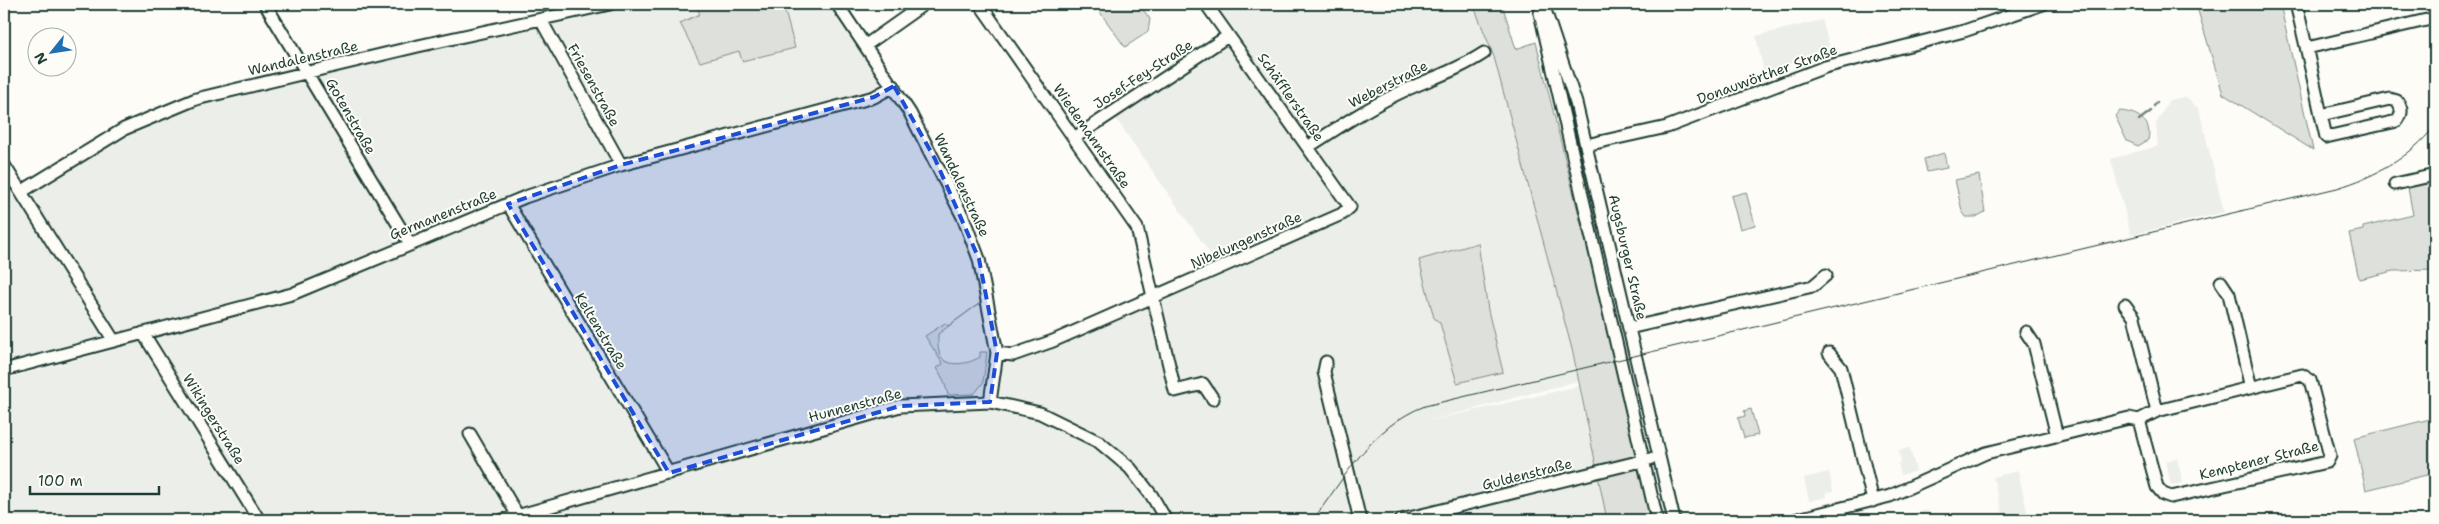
<svg xmlns="http://www.w3.org/2000/svg" width="2439" height="524" font-family="'Shantell Sans',sans-serif">
<style>
.built{fill:#eceee9}
.green{fill:#dde0db;stroke:#7e8e88}
.lines{fill:none;stroke-linecap:round;stroke-linejoin:round}
.stream{stroke:#75877f;stroke-width:2.5}
.minor-casing{stroke:#1f3d34;stroke-width:15}
.minor{stroke:#fdfcf7;stroke-width:11}
.tram{stroke:#1f3d34;stroke-width:1}
.marked{fill:#1d4ed8;fill-opacity:0.2;stroke:#1d4ed8;stroke-width:4;stroke-dasharray:10 6;stroke-linejoin:round}
.labels{text-anchor:middle;stroke-width:4;stroke-linejoin:round;paint-order:stroke}
.street-label{font-size:14px;fill:#1f3d34;stroke:#fdfcf7}
</style>
<rect width="100%" height="100%" fill="#fdfcf7"/>
<filter id="ink" filterUnits="userSpaceOnUse"><feTurbulence type="fractalNoise" baseFrequency=".02" numOctaves="2"/><feDisplacementMap in="SourceGraphic" scale="10" xChannelSelector="R" yChannelSelector="G"/><feConvolveMatrix kernelMatrix="1 2 1 2 8 2 1 2 1" color-interpolation-filters="sRGB"/></filter>
<g filter="url(#ink)">
<!-- built -->
<path class="built" d="M600 4H841L902 96 982 255 1000 350 1034 341 1219 266 1114 116 1229 37 1205 4H1473L1494 57 1573 353 1578 381 1425 422 1579 386 1595 464 1379 520H4V379L112 350 104 337 4 362V173L15 191 200 96Z
M1822 20 1829 45 1815 57 1784 65 1772 74 1765 76 1756 36Z
M2185 97 2199 109 2224 212 2131 235 2111 159 2158 146 2156 124 2169 100Z
M1910 448 1916 471 1901 475 1898 463 1901 462 1899 450Z
M2177 458 2183 483 2171 485 2165 461Z
M2018 471 2029 520H2004L1993 477Z
M1829 472 1833 491 1826 492 1827 497 1809 501 1804 478Z
M1598 479 1607 520H1421Z
M1928 510 1930 520H1905L1904 516Z"/>
<!-- green -->
<path class="green" d="M695 4H783L795 48 742 61 739 51 700 62 680 23 700 14Z
M1094 4H1139L1150 19 1148 32 1125 47Z
M1473 4H1502L1516 49 1536 42 1608 332 1652 520H1607L1573 353 1494 57Z
M2196 4H2280L2313 150 2223 94Z
M2119 111C2136 112 2153 120 2148 140L2138 146 2127 141 2115 116Z
M1944 153 1947 168 1927 172 1924 159Z
M1979 175 1985 212 1976 217H1966L1962 211 1955 180Z
M2435 178V270L2394 271 2359 279 2349 233 2363 230V227L2413 215 2408 188 2400 190 2399 187Z
M1746 192 1755 225 1740 229 1731 196Z
M1478 243 1488 310 1503 372 1457 383 1440 323 1434 318 1419 260Z
M980 303 938 334C938 342 937 352 942 358 950 368 971 363 980 357V352H987L983 383 974 394 948 395 944 381 937 368 943 364 925 336 945 323 948 326Z
M1751 409 1758 435 1744 438 1738 418 1745 416 1744 411Z
M2430 419 2435 442V473L2366 490 2354 438Z"/>
<g class="lines">
<!-- stream -->
<path class="stream" d="M2154 106 2157 102
M2139 120 2151 111"/>
<defs>
<path id="minor" d="M265 4 410 244
M837 4 910 113 963 217 979 259 997 353 990 402
M980 4 1137 228 1175 391 1203 384 1213 399
M1543 4 1576 103 1674 520
M2296 4C2307 48 2316 93 2326 137L2397 121C2403 113 2402 109 2397 101L2390 99 2321 115
M1540 13 1657 520
M541 20 621 165
M866 45 924 4
M2307 48 2435 18
M1074 138 1228 36
M1586 145 1667 127 1825 67 1964 31 2043 4
M1308 147C1337 128 1366 109 1397 94 1426 80 1457 71 1484 53
M4 165 114 341
M2395 184 2435 175
M21 192 124 129 196 99 418 46 610 4
M508 204 669 473
M2221 282 2229 294 2251 388
M2125 305 2134 317 2157 411
M1629 328 1813 286 1826 275
M2026 332 2034 344 2057 436
M143 333 259 520
M997 353 1013 355 1053 341 1342 214 1350 207 1206 4
M1829 353 1841 368 1873 501
M1326 362 1324 372 1360 520
M4 370 292 294 525 197 621 165 874 97 894 86
M470 434 518 516
M503 520 900 406 990 402 1040 413 1099 442 1130 468 1152 496 1166 520
M1401 520 1650 459
M1794 520 1890 496 1986 453 2129 418 2139 420 2157 411 2302 375 2310 380 2330 456 2327 462 2171 497 2163 494 2157 487 2139 420"/>
</defs>
<!-- minor casing -->
<use href="#minor" class="minor-casing"/>
<!-- minor -->
<use href="#minor" class="minor"/>
<!-- tram -->
<path class="tram" d="M1313 520C1345 477 1372 426 1425 406L2337 188C2377 176 2409 158 2435 126"/>
</g>
</g>
<!-- marked area -->
<path class="marked" d="M894 86 935 159 979 259 997 353 990 402 900 406 669 473 508 204 621 165 874 97Z"/>
<g class="labels">
<!-- street labels -->
<g class="street-label">
<text transform="translate(303 58) rotate(-13)" y="5">Wandalenstraße</text>
<text transform="translate(1143 74) rotate(-33)" y="5">Josef-Fey-Straße</text>
<text transform="translate(1767 74) rotate(-20)" y="5">Donauwörther Straße</text>
<text transform="translate(1388 84) rotate(-27)" y="5">Weberstraße</text>
<text transform="translate(594 85) rotate(61)" y="5">Friesenstraße</text>
<text transform="translate(1291 97) rotate(55)" y="5">Schäfflerstraße</text>
<text transform="translate(351 116) rotate(60)" y="5">Gotenstraße</text>
<text transform="translate(1092 136) rotate(55)" y="5">Wiedemannstraße</text>
<text transform="translate(962 185) rotate(65)" y="5">Wandalenstraße</text>
<text transform="translate(443 214) rotate(-22)" y="5">Germanenstraße</text>
<text transform="translate(1246 240) rotate(-24)" y="5">Nibelungenstraße</text>
<text transform="translate(1628 257) rotate(77)" y="5">Augsburger Straße</text>
<text transform="translate(601 331) rotate(59)" y="5">Keltenstraße</text>
<text transform="translate(855 405) rotate(-15)" y="5">Hunnenstraße</text>
<text transform="translate(214 419) rotate(58)" y="5">Wikingerstraße</text>
<text transform="translate(2259 460) rotate(-14)" y="5">Kemptener Straße</text>
<text transform="translate(1527 474) rotate(-14)" y="5">Guldenstraße</text>
</g>
</g>
<!-- margin -->
<rect width="2439" height="524" fill="none" stroke="#fdfcf7" stroke-width="20"/>
<rect x="10" y="10" width="2419" height="504" fill="none" stroke="#1f3d34" stroke-width="2" filter="url(#ink)"/>
<!-- north arrow -->
<g transform="translate(52 52) rotate(240)"><circle r="24" fill="#fdfcf7" stroke="#a4b0a9"/>
<path d="M0-4L9 19L0 12L-9 19Z" fill="#1f6fb2"/>
<text y="-8" font-size="14" font-weight="bold" text-anchor="middle" fill="#1f3d34">N</text>
</g>
<!-- scale -->
<path d="M30 486v8h129v-8" fill="none" stroke="#1f3d34" stroke-width="2.5"/>
<text x="38" y="486" font-size="15" fill="#1f3d34" stroke="#fdfcf7" stroke-width="4" paint-order="stroke">100 m</text>
</svg>
